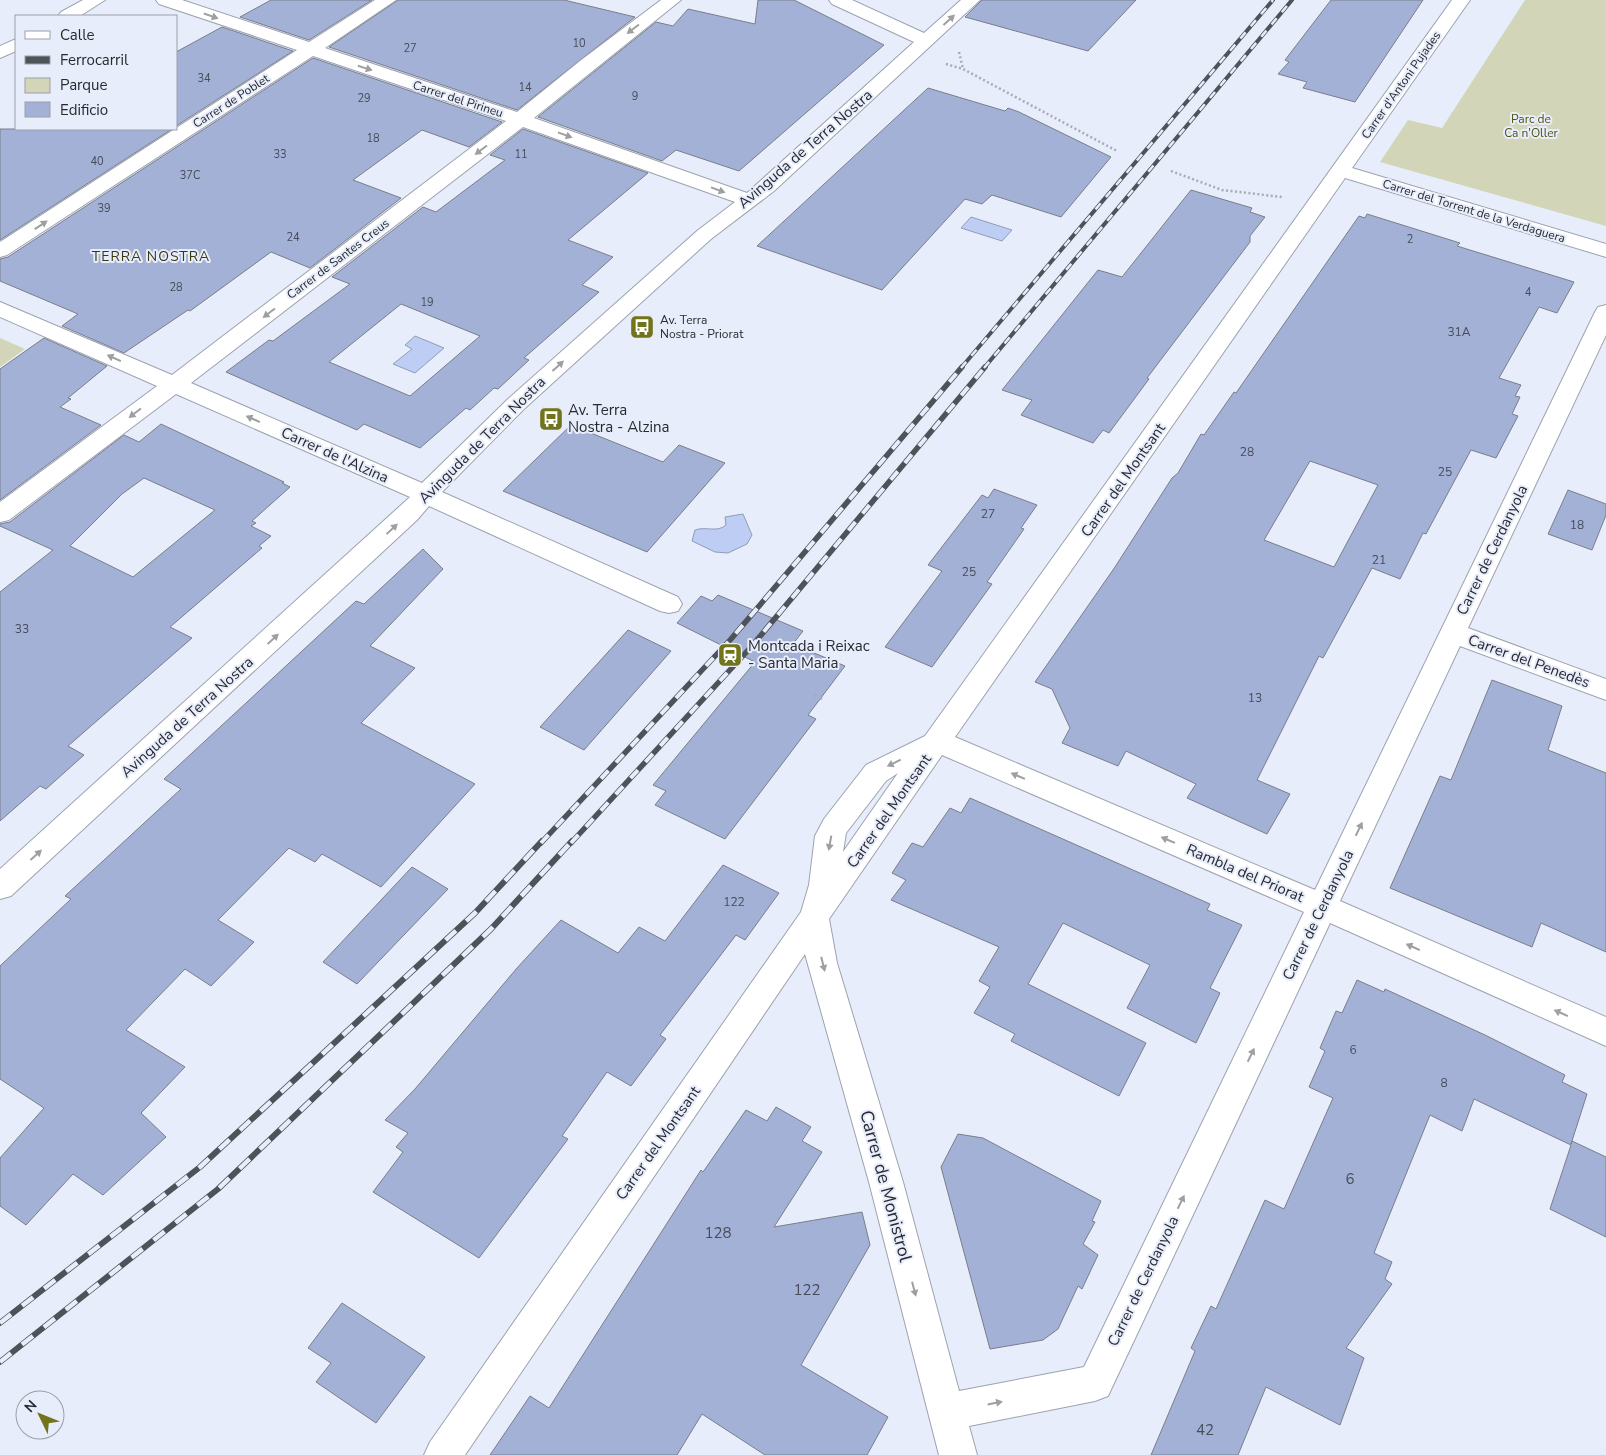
<svg xmlns="http://www.w3.org/2000/svg" width="1606" height="1455" font-family="'Nunito Sans',sans-serif">
<style>
.green{fill:#d2d5b8}
.water{fill:#bdcdf3;stroke:#909cb8}
.building{fill:#a3b1d7;stroke:#797e8a;fill-rule:evenodd}
.lines{fill:none;stroke-linecap:round;stroke-linejoin:round}
.minor-casing{stroke:#9da2af;stroke-width:2}
.path-far1{stroke:#a6abb6;stroke-width:2.5;stroke-dasharray:2 2.5;stroke-linecap:butt}
.path{stroke:#a6abb6;stroke-width:3;stroke-dasharray:2.5 4;stroke-linecap:butt}
.minor{fill:#fff;fill-rule:evenodd}
.rail-far2-casing{stroke:#4e5259;stroke-width:4}
.rail-far1-casing{stroke:#4e5259;stroke-width:5.5}
.rail-casing{stroke:#4e5259;stroke-width:6}
.rail-far2{stroke:#e8edfb;stroke-width:2.5;stroke-dasharray:8;stroke-linecap:butt}
.rail-far1{stroke:#e8edfb;stroke-width:4;stroke-dasharray:11;stroke-linecap:butt}
.rail{stroke:#e8edfb;stroke-width:4.5;stroke-dasharray:14;stroke-linecap:butt}
.oneway{fill:#9e9fa1}
.labels{text-anchor:middle;stroke-width:4;stroke-linejoin:round;paint-order:stroke}
.far-number-label{font-size:11px;fill:#464c59}
.far-street-label{font-size:12px;fill:#272a2f;stroke:#e8edfb}
.far-park-label{font-size:12px;fill:#50520c;stroke:#e8edfb}
.far-poi-label{font-size:12px;fill:#272a2f;stroke:#e8edfb;text-anchor:start}
.number-label{font-size:12px;fill:#464c59}
.far-neighbourhood-label{font-size:14px;letter-spacing:1px;fill:#383911;stroke:#e8edfb}
.street-label{font-size:15px;fill:#272a2f;stroke:#e8edfb}
.poi-label{font-size:15px;fill:#272a2f;stroke:#e8edfb;text-anchor:start}
.near-number-label{font-size:15px;fill:#464c59}
.near-street-label{font-size:18px;fill:#272a2f;stroke:#e8edfb}
</style>
<rect width="100%" height="100%" fill="#e8edfb"/>
<!-- green -->
<path class="green" d="M1525 0H1606V226L1380 162 1408 120 1442 128Z
M0 338 25 349 0 367Z"/>
<!-- water -->
<path class="water" d="M971 217 1012 230 1002 241 961 228Z
M415 336 444 348 415 373 393 364 412 349 405 345Z
M743 514 752 535 747 544 728 553 715 552 692 541 695 530C706 526 717 533 726 525L725 517Z"/>
<!-- building -->
<path class="building" d="M271 0H372L309 40 240 17Z
M398 0H564L635 17 517 110 329 47Z
M758 0H794L884 45 739 171 676 150 662 161 538 117 656 22 673 26 688 9 755 24Z
M982 0H1136L1088 51 965 17Z
M1331 0H1423L1355 102 1303 88 1307 82 1278 74 1289 62 1285 60Z
M222 27 293 51 176 126V52Z
M313 58 502 122 469 147 422 130 353 180 401 198 310 268 271 252 190 311 188 310 124 353 62 326 78 314 0 281V259L8 257Z
M928 88 1005 111 1008 108 1019 112 1111 157 1061 217 992 195 982 204 965 199 882 290 757 246Z
M0 129H172L0 240Z
M523 129 648 173 568 240 613 257 582 285 599 292 524 358 529 360 498 389 494 388 470 410 466 408 420 448 364 424 357 430 226 372 269 340 273 341 350 284 332 277 423 207 436 212 505 160 490 155ZM401 304 480 336 410 396 329 362Z
M1191 190 1252 208 1250 212 1265 217 1250 236V242L1147 378 1149 379 1109 433 1103 430 1093 443 1021 415 1032 400 1002 390 1098 270 1122 277Z
M1367 214 1460 243 1457 246 1574 282 1557 313 1539 307 1499 378 1521 385 1515 396 1520 397 1512 414 1518 416 1496 458 1471 450 1426 534 1423 533 1400 579 1372 568 1323 658 1319 656 1257 780 1290 794 1267 834 1187 798 1196 784 1126 751 1118 766 1062 743 1070 728 1052 689 1035 682 1115 567 1172 478 1178 473 1201 434 1204 435 1234 392 1236 393 1359 216 1365 218ZM1310 461 1378 485 1334 567 1264 540Z
M44 338 107 366 68 398 71 399 60 407 101 425 0 500V369Z
M161 424 284 482 282 483 290 487 252 521 256 523 251 526 271 536 259 546 262 548 170 627 192 638 68 746 84 755 46 789 40 786 0 821V592L53 550 0 526V524L10 522 124 435 139 442ZM144 478 215 510 133 577 70 546 122 494Z
M571 425 663 462 679 445 725 463 647 552 503 491Z
M994 489 1037 505 1021 528 1024 529 987 582 992 584 932 667 885 647 942 571 928 565 982 495 988 498Z
M1568 490 1606 504V515L1592 550 1548 534Z
M423 549 443 569 370 646 415 668 361 723 475 784 381 887 322 854 315 862 289 848 218 920 254 942 211 986 185 969 126 1030 185 1067 141 1113 166 1137 103 1195 73 1174 26 1225 0 1206V1158L44 1108 0 1079V966L71 899 65 896 181 789 164 779 356 601 364 604Z
M718 595 803 631 793 644 845 666 808 715 816 719 725 839 655 805 666 791 653 785 755 662 677 623 701 596 712 601Z
M628 630 671 651 584 750 540 727Z
M1492 680 1562 706 1548 750 1606 773V952L1541 923 1532 947 1390 888 1440 776 1451 780Z
M970 798 1210 904 1207 910 1242 925 1210 988 1220 993 1196 1043 1127 1008 1150 965 1063 923 1028 984 1146 1043 1119 1096 1011 1041 1015 1034 974 1013 990 987 979 981 999 947 891 900 906 880 892 873 912 843 923 847 950 808 961 813Z
M723 865 779 893 745 940 736 935 660 1035 666 1039 631 1086 607 1072 562 1136 568 1139 479 1258 373 1192 403 1152 396 1147 408 1133 385 1120 415 1089 517 968 561 920 618 953 639 927 665 941Z
M412 867 448 889 357 984 323 962Z
M1357 980 1384 992 1385 989 1485 1035 1565 1075 1562 1082 1587 1094 1571 1144 1572 1141 1606 1157V1237L1550 1209 1571 1145 1474 1099 1462 1131 1430 1115 1374 1253 1392 1262 1385 1279 1392 1284 1346 1348 1364 1358 1340 1425 1266 1387 1238 1455H1151L1195 1351 1191 1348 1211 1306 1216 1309 1265 1200 1284 1209 1333 1098 1309 1087 1325 1051 1320 1048 1336 1011 1342 1013Z
M776 1107 811 1127 802 1141 822 1152 774 1227 862 1212 870 1245 801 1365 888 1417 867 1455H765L702 1414 677 1455H490L530 1396 549 1408 701 1170 703 1172 746 1110 767 1121Z
M958 1134 983 1138 1101 1201 1092 1221 1095 1222 1083 1244 1098 1255 1082 1289 1078 1286 1058 1329 1043 1340 990 1349 941 1167Z
M342 1303 425 1357 376 1423 316 1382 331 1363 308 1348Z"/>
<g class="lines">
<defs>
<path id="minor" d="M83 0H105L80 16H58L61 12Z
M156 0H182L309 42 375 0H396L325 48 517 112 580 61 661 0H681L534 118 747 193 914 42 832 4 829 0H852L924 33 961 0H980L774 191 711 239 524 409 442 492 678 597 682 604 678 611 669 613 660 611 429 506 417 520 11 896 0 899V869L410 497 176 394 9 520 0 522V502L157 386 0 317V302L172 375 506 121 313 56 7 255 0 257V242L297 50 159 4ZM523 127 735 202 697 231 508 399 422 483 191 383Z
M1452 0H1470L1352 168 1606 244V257L1345 178 955 737 1315 890 1595 312 1598 307 1606 305V335L1468 628 1606 679V700L1460 646 1340 901 1606 1017V1046L1330 923 1108 1396 1095 1401 969 1426 977 1455H939L869 1182 805 954 465 1455H424L430 1442 801 912 809 885 815 836 824 819 866 765 925 736ZM942 755 1304 912 1084 1367 959 1391 903 1182 837 963 829 919ZM898 773 843 852 846 833 886 781Z
M16 39V51L0 58V46Z"/>
</defs>
<!-- minor casing -->
<use href="#minor" class="minor-casing"/>
<!-- path-far1 -->
<path class="path-far1" d="M959 52 963 69
M946 64 963 69 1117 151
M1171 171 1222 190 1282 197"/>
<!-- path -->
<path class="path" d="M814 695 824 700"/>
<!-- minor -->
<use href="#minor" class="minor"/>
<defs>
<path id="rail-far2" d="M961 368 1273 0
M984 368 1292 0"/>
<path id="rail-far1" d="M541 843 731 639 962 367
M571 843 751 647 985 367"/>
<path id="rail" d="M0 1323 200 1167 475 913 542 841
M0 1362 218 1189 491 929 572 841"/>
</defs>
<!-- rail-far2 casing -->
<use href="#rail-far2" class="rail-far2-casing"/>
<!-- rail-far1 casing -->
<use href="#rail-far1" class="rail-far1-casing"/>
<!-- rail casing -->
<use href="#rail" class="rail-casing"/>
<!-- rail-far2 -->
<use href="#rail-far2" class="rail-far2"/>
<!-- rail-far1 -->
<use href="#rail-far1" class="rail-far1"/>
<!-- rail -->
<use href="#rail" class="rail"/>
</g>
<!-- one-way arrows -->
<defs><path id="oneway-solid" d="M-6-.8H1V-3.2L6.5 0L1 3.2V.8H-6Z" transform="scale(1.25)"/></defs>
<g class="oneway">
<use href="#oneway-solid" transform="translate(211 16) rotate(19)"/>
<use href="#oneway-solid" transform="translate(949 20) rotate(-42)"/>
<use href="#oneway-solid" transform="translate(633 29) rotate(143)"/>
<use href="#oneway-solid" transform="translate(365 68) rotate(18)"/>
<use href="#oneway-solid" transform="translate(565 135) rotate(20)"/>
<use href="#oneway-solid" transform="translate(481 150) rotate(143)"/>
<use href="#oneway-solid" transform="translate(718 190) rotate(20)"/>
<use href="#oneway-solid" transform="translate(41 225) rotate(-33)"/>
<use href="#oneway-solid" transform="translate(269 313) rotate(143)"/>
<use href="#oneway-solid" transform="translate(114 358) rotate(-156)"/>
<use href="#oneway-solid" transform="translate(558 366) rotate(-42)"/>
<use href="#oneway-solid" transform="translate(135 413) rotate(143)"/>
<use href="#oneway-solid" transform="translate(253 419) rotate(-156)"/>
<use href="#oneway-solid" transform="translate(392 529) rotate(-43)"/>
<use href="#oneway-solid" transform="translate(273 639) rotate(-43)"/>
<use href="#oneway-solid" transform="translate(894 763) rotate(154)"/>
<use href="#oneway-solid" transform="translate(1018 776) rotate(-157)"/>
<use href="#oneway-solid" transform="translate(1359 829) rotate(-64)"/>
<use href="#oneway-solid" transform="translate(1168 840) rotate(-157)"/>
<use href="#oneway-solid" transform="translate(830 843) rotate(100)"/>
<use href="#oneway-solid" transform="translate(36 855) rotate(-42)"/>
<use href="#oneway-solid" transform="translate(1413 947) rotate(-156)"/>
<use href="#oneway-solid" transform="translate(823 964) rotate(76)"/>
<use href="#oneway-solid" transform="translate(1561 1013) rotate(-156)"/>
<use href="#oneway-solid" transform="translate(1251 1055) rotate(-64)"/>
<use href="#oneway-solid" transform="translate(1181 1202) rotate(-64)"/>
<use href="#oneway-solid" transform="translate(914 1289) rotate(75)"/>
<use href="#oneway-solid" transform="translate(995 1403) rotate(-11)"/>
</g>
<!-- icons -->
<defs>
<symbol id="bus-square" viewBox="-11 -11 22 22"><rect x="-9" y="-9" width="18" height="18" rx="4" fill="#71741a" stroke="#e8edfb"/><path d="M-5-6H5V4H4V6H2V4H-2V6H-4V4H-5ZM-3.5-4V0h7V-4ZM-3.5 1.2v1.5H-2V1.2ZM2 1.2v1.5H3.5V1.2Z" fill="#fff"/></symbol>
<symbol id="station-square" viewBox="-11 -11 22 22"><rect x="-9" y="-9" width="18" height="18" rx="4" fill="#71741a" stroke="#e8edfb"/><path d="M-3-6H3Q5-6 5-4V2Q5 4 3 4L4.5 6H3L1.5 4h-3L-3 6H-4.5L-3 4Q-5 4-5 2V-4Q-5-6-3-6ZM-3.5-4v3h7v-3ZM-3.5 1v1.5H-2V1ZM2 1v1.5H3.5V1Z" fill="#fff"/></symbol>
</defs>
<g fill-rule="evenodd">
<use href="#bus-square" x="628" y="313" width="28" height="28"/>
<use href="#bus-square" x="537" y="405" width="28" height="28"/>
<use href="#station-square" x="716" y="641" width="28" height="28"/>
</g>
<g class="labels">
<!-- far-number labels -->
<g class="far-number-label">
<text x="579" y="47">10</text>
<text x="410" y="52">27</text>
<text x="204" y="82">34</text>
<text x="525" y="91">14</text>
<text x="635" y="100">9</text>
<text x="364" y="102">29</text>
<text x="373" y="142">18</text>
<text x="280" y="158">33</text>
<text x="521" y="158">11</text>
<text x="97" y="165">40</text>
<text x="190" y="179">37C</text>
<text x="104" y="212">39</text>
<text x="293" y="241">24</text>
<text x="1410" y="243">2</text>
<text x="176" y="291">28</text>
<text x="1528" y="296">4</text>
<text x="427" y="306">19</text>
</g>
<!-- far-street labels -->
<g class="far-street-label">
<text transform="translate(1401 85) rotate(-55)" y="4">Carrer d'Antoni Pujades</text>
<text transform="translate(458 99) rotate(18)" y="4">Carrer del Pirineu</text>
<text transform="translate(231 101) rotate(-33)" y="4">Carrer de Poblet</text>
<text transform="translate(1474 211) rotate(17)" y="4">Carrer del Torrent de la Verdaguera</text>
<text transform="translate(338 259) rotate(-37)" y="4">Carrer de Santes Creus</text>
</g>
<!-- far-park labels -->
<g class="far-park-label">
<text x="1531" y="123">Parc de<tspan x="1531" dy="14">Ca n'Oller</tspan></text>
</g>
<!-- far-poi labels -->
<g class="far-poi-label">
<text x="660" y="324">Av. Terra<tspan x="660" dy="14">Nostra - Priorat</tspan></text>
</g>
<!-- number labels -->
<g class="number-label">
<text x="1459" y="336">31A</text>
<text x="1247" y="456">28</text>
<text x="1445" y="476">25</text>
<text x="988" y="518">27</text>
<text x="1577" y="529">18</text>
<text x="1379" y="564">21</text>
<text x="969" y="576">25</text>
<text x="22" y="633">33</text>
<text x="1255" y="702">13</text>
<text x="734" y="906">122</text>
<text x="1353" y="1054">6</text>
<text x="1444" y="1087">8</text>
</g>
<!-- far-neighbourhood labels -->
<g class="far-neighbourhood-label">
<text x="151" y="261">TERRA NOSTRA</text>
</g>
<!-- street labels -->
<g class="street-label">
<text transform="translate(805 149) rotate(-41)" y="5">Avinguda de Terra Nostra</text>
<text transform="translate(482 440) rotate(-45)" y="5">Avinguda de Terra Nostra</text>
<text transform="translate(335 455) rotate(24)" y="5">Carrer de l'Alzina</text>
<text transform="translate(1123 480) rotate(-55)" y="5">Carrer del Montsant</text>
<text transform="translate(1492 550) rotate(-64)" y="5">Carrer de Cerdanyola</text>
<text transform="translate(1529 661) rotate(20)" y="5">Carrer del Penedès</text>
<text transform="translate(187 717) rotate(-42)" y="5">Avinguda de Terra Nostra</text>
<text transform="translate(889 811) rotate(-55)" y="5">Carrer del Montsant</text>
<text transform="translate(1245 873) rotate(23)" y="5">Rambla del Priorat</text>
<text transform="translate(1318 915) rotate(-64)" y="5">Carrer de Cerdanyola</text>
<text transform="translate(658 1143) rotate(-55)" y="5">Carrer del Montsant</text>
<text transform="translate(1143 1281) rotate(-64)" y="5">Carrer de Cerdanyola</text>
</g>
<!-- poi labels -->
<g class="poi-label">
<text x="568" y="415">Av. Terra<tspan x="568" dy="17">Nostra - Alzina</tspan></text>
<text x="748" y="651">Montcada i Reixac<tspan x="748" dy="17">- Santa Maria</tspan></text>
</g>
<!-- near-number labels -->
<g class="near-number-label">
<text x="1350" y="1184">6</text>
<text x="718" y="1238">128</text>
<text x="807" y="1295">122</text>
<text x="1205" y="1435">42</text>
</g>
<!-- near-street labels -->
<g class="near-street-label">
<text transform="translate(886 1186) rotate(75)" y="6">Carrer de Monistrol</text>
</g>
</g>
<!-- legend -->
<rect x="15" y="15" width="162" height="115" fill="#e8edfb" stroke="#9b9fa9"/>
<rect x="25" y="31" width="25" height="8" fill="#ffffff" stroke="#9b9fa9"/>
<text x="60" y="40" font-size="15" fill="#272a2f">Calle</text>
<rect x="25" y="56" width="25" height="8" fill="#4e5259" stroke="#9b9fa9"/>
<text x="60" y="65" font-size="15" fill="#272a2f">Ferrocarril</text>
<rect x="25" y="78" width="25" height="15" fill="#d2d5b8" stroke="#9b9fa9"/>
<text x="60" y="90" font-size="15" fill="#272a2f">Parque</text>
<rect x="25" y="102" width="25" height="15" fill="#a3b1d7" stroke="#9b9fa9"/>
<text x="60" y="115" font-size="15" fill="#272a2f">Edificio</text>
<!-- north arrow -->
<g transform="translate(40 1415) rotate(313)"><circle r="24" fill="#e8edfb" stroke="#9b9fa9"/>
<path d="M0-4L9 19L0 12L-9 19Z" fill="#71741a"/>
<text y="-8" font-size="14" font-weight="bold" text-anchor="middle" fill="#272a2f">N</text>
</g>
</svg>
